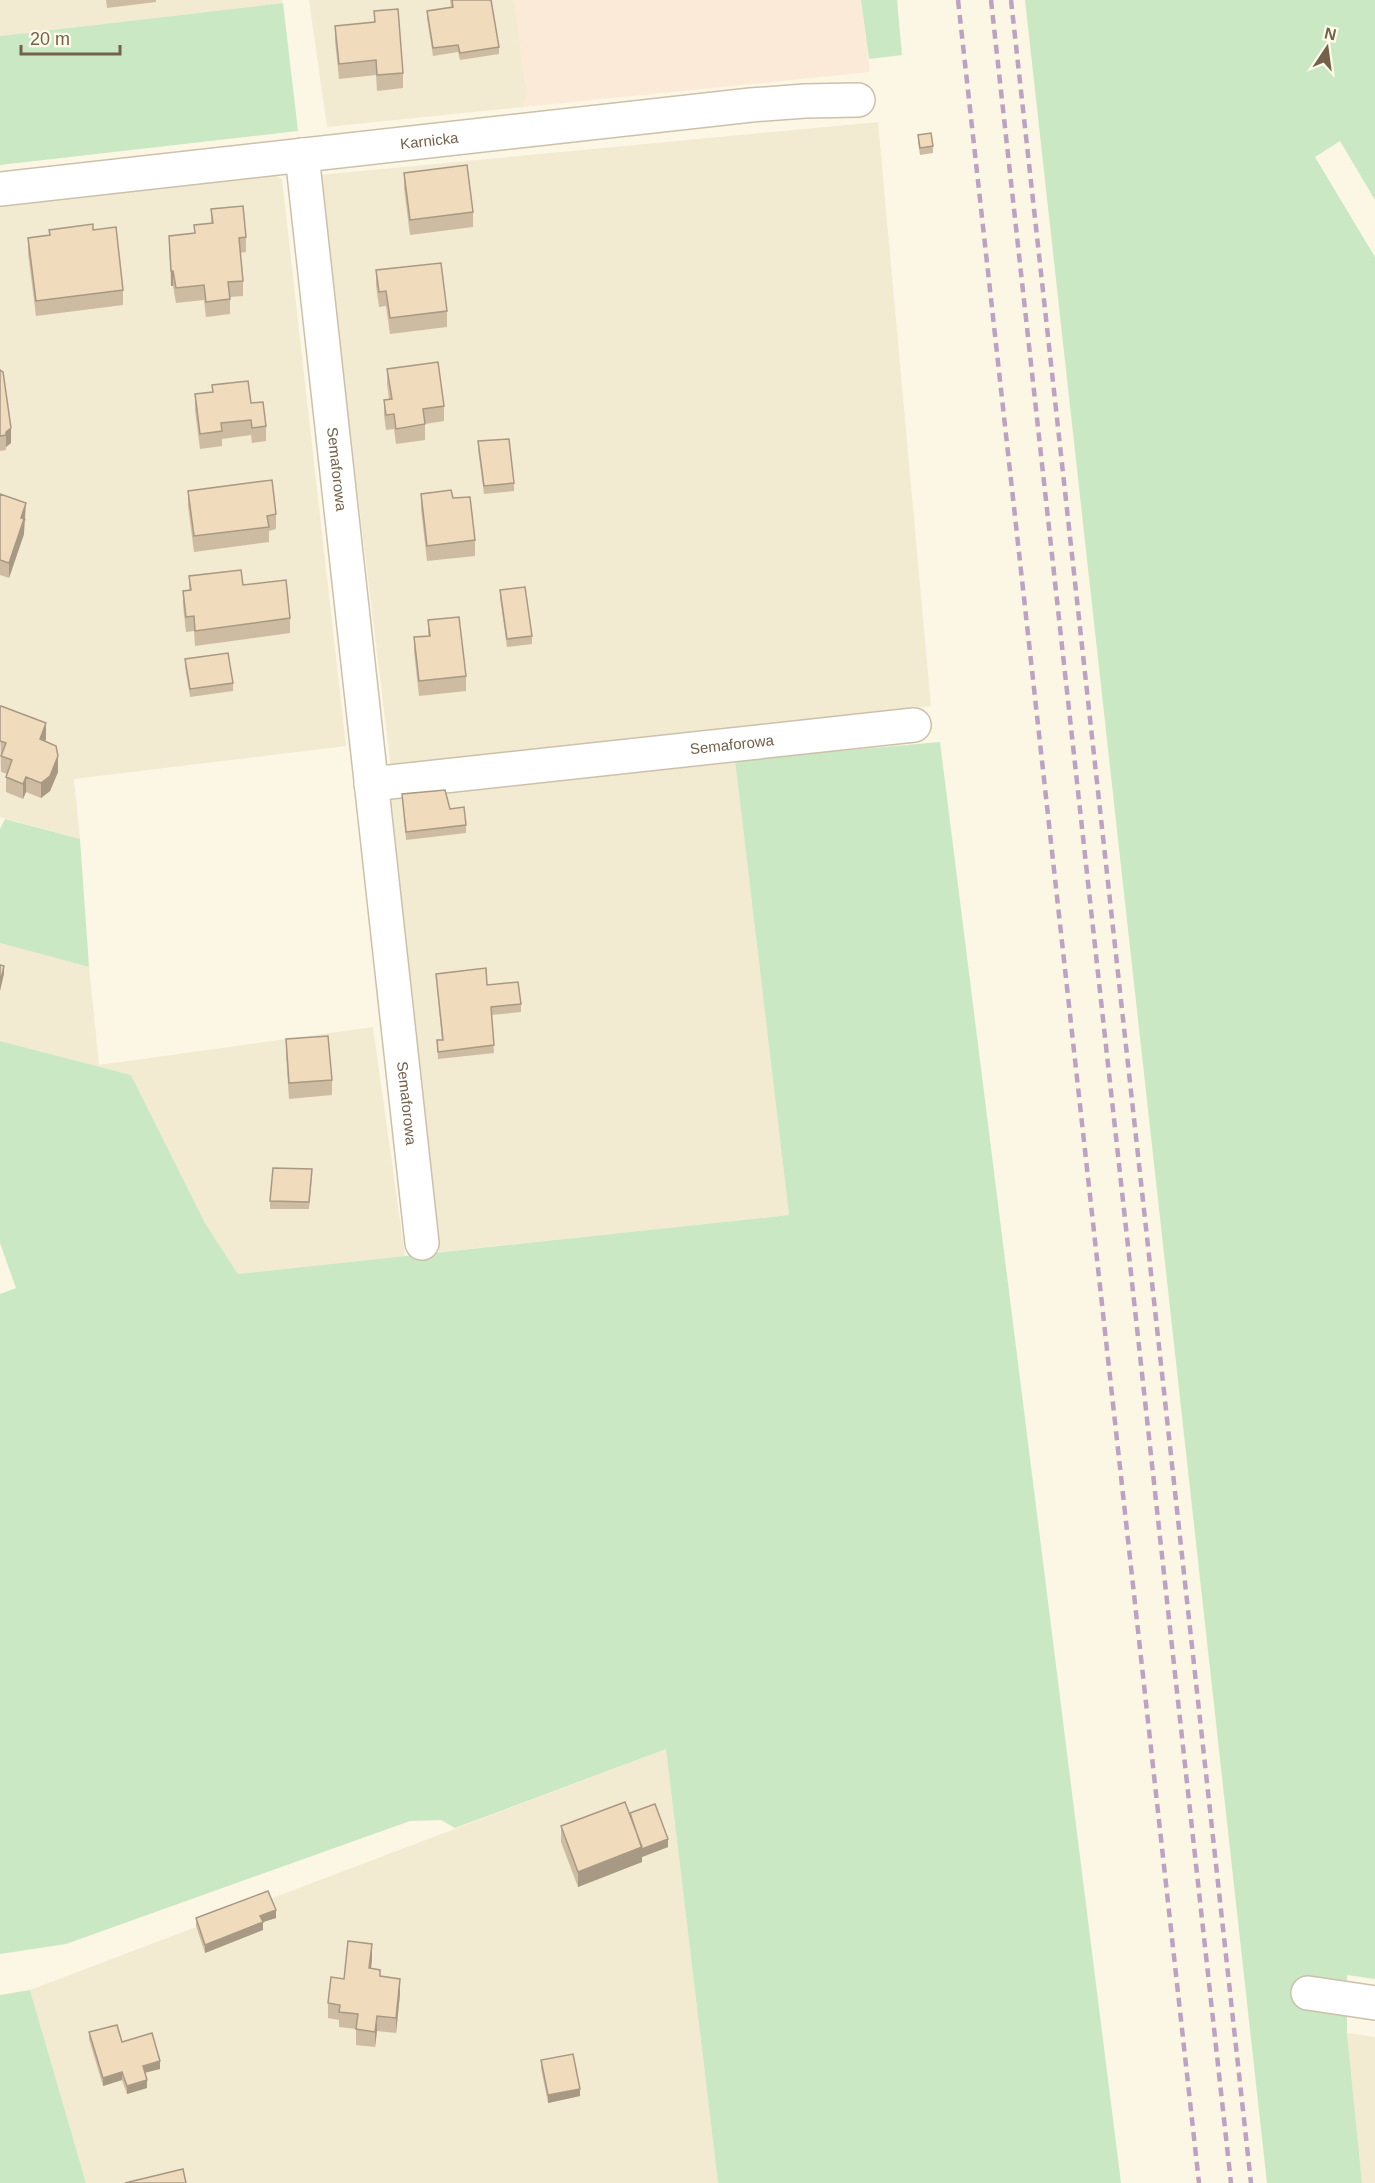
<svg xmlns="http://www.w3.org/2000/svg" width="1375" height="2183" font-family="Helvetica,sans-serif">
	<rect width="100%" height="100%" fill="#fbf7e4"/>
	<!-- residential -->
	<path fill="#f3ead2" d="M 0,0 L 282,0 L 283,3 L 0,36 Z
		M 309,0 L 514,0 L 527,94 L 523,107 L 327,127 Z
		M 878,122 L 931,706 L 391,768 L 319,175 Z
		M 261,168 L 282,179 L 346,746 L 74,779 L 80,839 L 0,817 L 0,203 Z
		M 735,760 L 789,1215 L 439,1252 L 387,798 Z
		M 0,943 L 89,967 L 99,1065 L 373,1027 L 405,1256 L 238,1274 L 205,1223 L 131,1075 L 0,1041 Z
		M 666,1749 L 718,2183 L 86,2183 L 30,1990 Z
		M 1347,2033 L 1375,2037 L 1375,2183 L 1362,2183 Z"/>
	<!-- commercial -->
	<path fill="#fbead8" d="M 514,0 L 861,0 L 870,72 L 523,107 L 527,94 Z"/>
	<!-- green -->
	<path fill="#cae8c3" d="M 861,0 L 897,0 L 902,55 L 869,59 Z
		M 1025,0 L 1375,0 L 1375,200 L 1340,141 L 1315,157 L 1375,257 L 1375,1979 L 1347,1975 L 1347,2033 L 1362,2183 L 1267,2183 Z
		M 283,3 L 298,131 L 0,165 L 0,36 Z
		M 940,742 L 1121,2183 L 718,2183 L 666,1749 L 455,1828 L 441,1820 L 410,1821 L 66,1944 L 0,1954 L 0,1294 L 16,1288 L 0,1243 L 0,1041 L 131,1075 L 205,1223 L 238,1274 L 789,1215 L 735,760 Z
		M 5,819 L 80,839 L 89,967 L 0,943 L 0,829 Z
		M 30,1990 L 86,2183 L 0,2183 L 0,1995 Z"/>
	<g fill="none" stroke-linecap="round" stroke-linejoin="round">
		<defs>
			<g id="minor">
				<path id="s1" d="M 302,155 L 422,1243"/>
				<path id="s2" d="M 0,189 L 751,105 L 805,101 L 858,100"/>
				<path id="s3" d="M 371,784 L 914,725"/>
				<path d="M 1308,1993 L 1375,2003"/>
			</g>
		</defs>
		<!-- minor casing -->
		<use href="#minor" stroke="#ccc0ab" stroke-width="36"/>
		<!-- minor -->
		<use href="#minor" stroke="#fff" stroke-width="33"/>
		<!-- rail -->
		<path stroke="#bca3c4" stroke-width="4.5" stroke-dasharray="9 6" stroke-linecap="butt" d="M 958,0 L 1199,2183
			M 991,0 L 1231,2183
			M 1011,0 L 1251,2183"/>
	</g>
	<!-- wall -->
	<path fill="#cebca2" d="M 106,0 L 156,0 L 156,2 L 107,8 Z
		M 450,0 L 491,0 L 499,47 L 499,54 L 460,60 L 458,52 L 433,56 L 427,18 L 427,11 L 451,7 Z
		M 374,11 L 403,73 L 403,88 L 377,91 L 376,75 L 339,79 L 335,41 L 335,26 L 374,22 Z
		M 918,135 L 933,146 L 933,153 L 920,155 L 918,142 Z
		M 404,173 L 473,212 L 473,227 L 410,235 L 404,188 Z
		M 211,209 L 246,237 L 246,252 L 240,253 L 243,281 L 243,296 L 230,297 L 230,314 L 206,317 L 204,300 L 176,303 L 173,286 L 171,286 L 169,236 L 194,233 L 194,225 L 211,224 Z
		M 49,230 L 93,230 L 123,290 L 123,305 L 36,316 L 28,253 L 28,238 L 49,235 Z
		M 376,270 L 447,311 L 447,327 L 390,334 L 386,306 L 379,307 L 376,285 Z
		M 387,369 L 444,406 L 444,421 L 425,424 L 425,440 L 396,444 L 394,429 L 386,430 L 384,415 L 384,400 L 389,399 L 387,384 Z
		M 0,370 L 11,443 L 6,447 L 6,450 L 0,451 Z
		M 212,385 L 251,403 L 266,426 L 266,441 L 252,443 L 251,435 L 222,439 L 222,446 L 200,449 L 195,410 L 195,394 L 212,392 Z
		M 478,441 L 514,483 L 514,491 L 484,494 L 478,449 Z
		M 188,491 L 276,514 L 276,529 L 269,531 L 269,542 L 194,552 L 188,506 Z
		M 0,494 L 26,519 L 24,523 L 24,534 L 9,578 L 0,575 Z
		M 421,494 L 453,498 L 475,540 L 475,556 L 427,561 L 421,509 Z
		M 189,576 L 243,585 L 290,618 L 290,633 L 195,646 L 194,631 L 186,632 L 183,606 L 183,591 L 189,590 Z
		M 500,590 L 532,636 L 532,644 L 507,647 L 500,598 Z
		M 428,620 L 466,676 L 466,691 L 419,696 L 414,652 L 414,637 L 428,636 Z
		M 185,659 L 233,683 L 233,691 L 190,697 L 185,667 Z
		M 0,708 L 46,739 L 45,741 L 58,772 L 50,791 L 41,798 L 26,792 L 23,799 L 6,792 L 6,777 L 7,774 L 1,772 Z
		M 402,794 L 450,809 L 466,825 L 466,833 L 406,840 Z
		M 436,974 L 487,985 L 521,1004 L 521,1012 L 492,1015 L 494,1053 L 438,1059 L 437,1040 L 442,1040 Z
		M 286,1039 L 332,1080 L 332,1095 L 289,1099 L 286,1054 Z
		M 312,1177 L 309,1209 L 270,1209 L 270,1201 Z
		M 630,1813 L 668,1847 L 642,1857 L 642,1862 L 578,1887 L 561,1842 L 561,1826 Z
		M 196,1918 L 276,1918 L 263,1922 L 263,1930 L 205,1953 L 196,1926 Z
		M 372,1959 L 371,1969 L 400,1994 L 396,2033 L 377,2031 L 375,2047 L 356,2045 L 356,2029 L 339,2027 L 339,2020 L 328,2018 L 328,2003 L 344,1979 Z
		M 89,2032 L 122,2042 L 160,2069 L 145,2073 L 147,2088 L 127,2094 L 122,2080 L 103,2086 L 89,2039 Z
		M 541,2060 L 580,2096 L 548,2103 L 541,2068 Z"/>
	<!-- shaded-wall -->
	<path fill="#a89984" d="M 171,271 L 173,271 L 173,286 L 171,286 Z
		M 11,428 L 11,443 L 6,447 L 6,432 Z
		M 26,503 L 24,534 L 9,578 L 9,563 L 21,518 Z
		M 46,723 L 46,739 L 40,755 L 40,739 Z
		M 58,756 L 58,772 L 50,791 L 41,798 L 41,783 Z
		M 26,777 L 26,792 L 23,799 L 23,784 Z
		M 4,966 L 4,974 L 0,991 L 0,983 Z
		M 668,1839 L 668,1847 L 642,1857 L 642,1862 L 578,1887 L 578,1872 L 642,1847 Z
		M 276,1910 L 276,1918 L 263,1922 L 263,1930 L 205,1953 L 205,1945 L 260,1916 Z
		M 372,1944 L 372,1959 L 369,1984 L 369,1968 Z
		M 400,1979 L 400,1994 L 396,2033 L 396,2018 Z
		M 377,2016 L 377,2031 L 375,2047 L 375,2032 Z
		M 160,2061 L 160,2069 L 143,2073 L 143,2066 Z
		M 122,2072 L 122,2080 L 103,2086 L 103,2078 Z
		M 147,2080 L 147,2088 L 127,2094 L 127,2086 Z
		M 580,2089 L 580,2096 L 548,2103 L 548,2095 Z"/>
	<!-- building -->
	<path fill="#f0dbbc" stroke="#a89984" stroke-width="1.5" d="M 452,0 L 491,0 L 499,47 L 460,53 L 458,45 L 433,48 L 427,11 L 453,7 Z
		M 398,9 L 403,73 L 377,75 L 376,60 L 339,64 L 335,26 L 375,22 L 374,11 Z
		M 931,133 L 933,146 L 920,148 L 918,135 Z
		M 467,165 L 473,212 L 410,220 L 404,173 Z
		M 243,206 L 246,237 L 239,238 L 243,281 L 228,282 L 230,299 L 206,302 L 204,285 L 176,288 L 173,271 L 171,271 L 169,236 L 195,233 L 194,225 L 213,223 L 211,209 Z
		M 93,224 L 93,230 L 116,227 L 123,290 L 36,301 L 28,238 L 50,235 L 49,230 Z
		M 441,263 L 447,311 L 390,318 L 386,291 L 379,292 L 376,270 Z
		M 438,362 L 444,406 L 423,409 L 425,424 L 396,429 L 394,414 L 386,415 L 384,400 L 392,399 L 387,369 Z
		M 0,370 L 3,372 L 11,428 L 6,432 L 6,435 L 0,436 Z
		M 248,381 L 251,403 L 263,402 L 266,426 L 252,428 L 251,420 L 221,423 L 222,431 L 200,434 L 195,394 L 213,392 L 212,385 Z
		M 509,439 L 514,483 L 484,486 L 478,441 Z
		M 272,480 L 276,514 L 267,516 L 269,527 L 194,536 L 188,491 Z
		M 451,490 L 453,498 L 470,497 L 475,540 L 427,546 L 421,494 Z
		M 0,494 L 26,503 L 21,518 L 24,519 L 9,563 L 0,560 Z
		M 241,570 L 243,585 L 286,580 L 290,618 L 195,631 L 194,616 L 186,617 L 183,591 L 191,590 L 189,576 Z
		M 525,587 L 532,636 L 507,639 L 500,590 Z
		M 459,617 L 466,676 L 419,681 L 414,637 L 430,636 L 428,620 Z
		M 228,653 L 233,683 L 190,689 L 185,659 Z
		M 1,706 L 46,723 L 40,739 L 56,746 L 58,756 L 50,776 L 41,783 L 26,777 L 23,784 L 6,777 L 12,760 L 1,756 L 6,743 L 0,741 L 0,708 Z
		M 445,790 L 450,809 L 464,807 L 466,825 L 406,832 L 402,794 Z
		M 0,965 L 4,966 L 0,983 Z
		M 486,968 L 487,985 L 518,982 L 521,1004 L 491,1007 L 494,1045 L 438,1052 L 437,1040 L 443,1040 L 436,974 Z
		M 328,1036 L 332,1080 L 289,1083 L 286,1039 Z
		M 273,1168 L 312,1169 L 309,1202 L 270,1201 Z
		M 625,1802 L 642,1847 L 578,1872 L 561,1826 Z
		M 655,1804 L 668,1839 L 642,1849 L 630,1813 Z
		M 268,1891 L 276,1910 L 260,1916 L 263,1922 L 205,1945 L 196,1918 Z
		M 348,1941 L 372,1944 L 369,1968 L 380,1970 L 380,1976 L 400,1979 L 396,2018 L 377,2016 L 375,2032 L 356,2029 L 358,2014 L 339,2012 L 340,2005 L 328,2003 L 331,1977 L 344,1979 Z
		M 117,2025 L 122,2042 L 152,2033 L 160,2061 L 143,2066 L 147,2080 L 127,2086 L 122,2072 L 103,2078 L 89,2032 Z
		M 573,2054 L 580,2089 L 548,2095 L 541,2060 Z
		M 183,2169 L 186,2183 L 125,2183 Z"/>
	<g text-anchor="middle" stroke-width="6" stroke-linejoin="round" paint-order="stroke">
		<!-- street labels -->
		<g font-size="15" fill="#73614a" stroke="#fefaea">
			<text dy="5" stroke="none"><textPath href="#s2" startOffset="432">Karnicka</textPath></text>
			<text dy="5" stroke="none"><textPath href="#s1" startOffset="316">Semaforowa</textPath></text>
			<text dy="5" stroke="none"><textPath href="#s3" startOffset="363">Semaforowa</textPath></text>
			<text dy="5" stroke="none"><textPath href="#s1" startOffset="954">Semaforowa</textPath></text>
		</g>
	</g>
	<!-- north arrow -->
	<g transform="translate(1327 48) rotate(13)" stroke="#fefaea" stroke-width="4.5" paint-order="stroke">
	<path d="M0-4.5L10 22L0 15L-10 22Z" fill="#73614a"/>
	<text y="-9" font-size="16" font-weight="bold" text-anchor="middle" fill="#73614a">N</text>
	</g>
	<!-- scale -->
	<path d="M21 45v9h99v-9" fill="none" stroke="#73614a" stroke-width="3"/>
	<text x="30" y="45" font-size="18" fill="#73614a" stroke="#fefaea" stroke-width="4.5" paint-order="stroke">20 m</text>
</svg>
